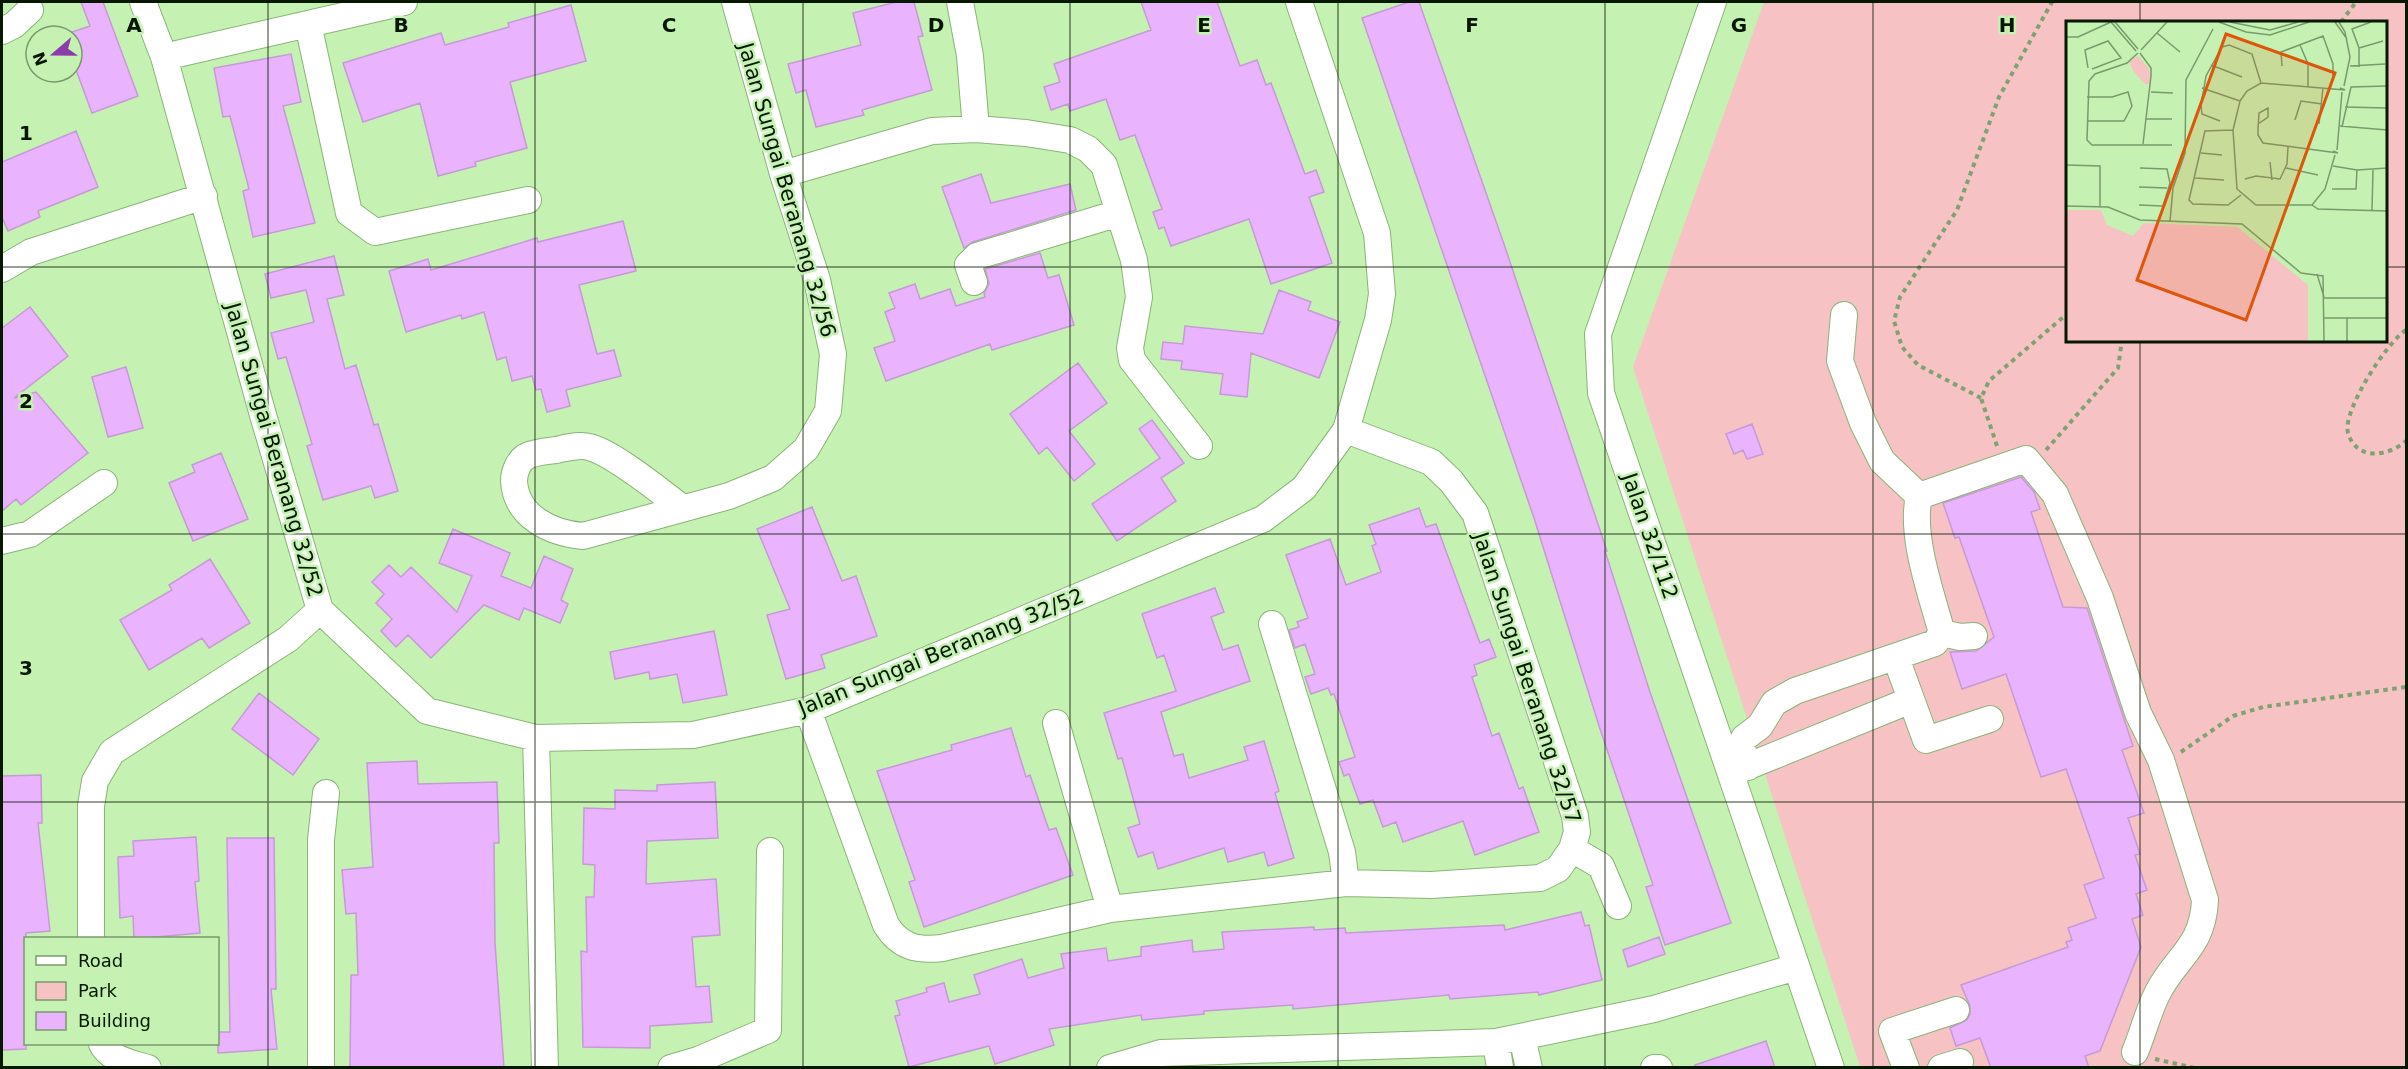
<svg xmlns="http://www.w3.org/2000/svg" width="2408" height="1069" font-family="'DejaVu Sans',sans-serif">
	<rect width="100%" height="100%" fill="#c5f2b2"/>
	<!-- green -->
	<path fill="#f6c2c3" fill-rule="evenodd" d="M 1764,2 L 2406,2 L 2406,1067 L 1860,1067 L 1633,367 ZM 2068,22 L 2386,22 L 2386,340 L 2068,340 Z"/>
	<!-- building -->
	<path fill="#e9b3fd" stroke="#c69ad7" stroke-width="1.5" d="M 81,2 L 103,2 L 138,96 L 92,113 L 72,59 L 72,32 L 90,26 Z
		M 896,2 L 914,2 L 923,36 L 918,37 L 932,90 L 862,110 L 864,115 L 816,127 L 806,90 L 796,93 L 788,64 L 861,45 L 853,13 Z
		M 1141,2 L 1217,2 L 1240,66 L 1257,60 L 1266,85 L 1271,83 L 1305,174 L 1316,170 L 1324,192 L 1309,197 L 1332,263 L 1271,284 L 1249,219 L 1171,246 L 1164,227 L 1159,229 L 1153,212 L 1162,209 L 1135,135 L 1120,140 L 1106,99 L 1070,111 L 1068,104 L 1051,110 L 1044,87 L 1060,82 L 1054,64 L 1151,30 Z
		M 1409,2 L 1419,2 L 1505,247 L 1607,551 L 1605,551 L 1650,692 L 1731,923 L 1665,945 L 1646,887 L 1653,885 L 1600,729 L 1534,518 L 1362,18 Z
		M 571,5 L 586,61 L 510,82 L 527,148 L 475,162 L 476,166 L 438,176 L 420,103 L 363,122 L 343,63 L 441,33 L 445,45 L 509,27 L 508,23 Z
		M 291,54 L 301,102 L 283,106 L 315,223 L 253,237 L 243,191 L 249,189 L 230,116 L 223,117 L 214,68 Z
		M 76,131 L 98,187 L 38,211 L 40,217 L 8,231 L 2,217 L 2,162 Z
		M 981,174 L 991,203 L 1070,184 L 1076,210 L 973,242 L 964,248 L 942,187 Z
		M 623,221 L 636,271 L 579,285 L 597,354 L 614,350 L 621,376 L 566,390 L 570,406 L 547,412 L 541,389 L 536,390 L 532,376 L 512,381 L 506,357 L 497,360 L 484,312 L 462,319 L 461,315 L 406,332 L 389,271 L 428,259 L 431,270 L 537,238 L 538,242 Z
		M 1040,253 L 1048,278 L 1059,275 L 1074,325 L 992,350 L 990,344 L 886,381 L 874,348 L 895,341 L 885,312 L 895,308 L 889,293 L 915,284 L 920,299 L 950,289 L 956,306 L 985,297 L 984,293 L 989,284 L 985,269 Z
		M 334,256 L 344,295 L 327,299 L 345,369 L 356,365 L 374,425 L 378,424 L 398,491 L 375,498 L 371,486 L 323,500 L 307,446 L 312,444 L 286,357 L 278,359 L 271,333 L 314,322 L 306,290 L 271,298 L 265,274 Z
		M 1279,290 L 1311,302 L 1308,310 L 1340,322 L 1319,378 L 1251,353 L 1247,397 L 1220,394 L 1223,374 L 1181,369 L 1182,361 L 1161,359 L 1163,342 L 1183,344 L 1185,326 L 1263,334 Z
		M 30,307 L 68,356 L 14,398 L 36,392 L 88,453 L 21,505 L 16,499 L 2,511 L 2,328 Z
		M 1078,363 L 1107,403 L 1069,431 L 1095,464 L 1074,481 L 1047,447 L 1039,454 L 1010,414 Z
		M 126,367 L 143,428 L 108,437 L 92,377 Z
		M 1152,420 L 1184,463 L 1161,478 L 1176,501 L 1117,541 L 1092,504 L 1160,458 L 1139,429 Z
		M 1752,424 L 1763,454 L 1747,459 L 1743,450 L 1734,454 L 1726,434 Z
		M 221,453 L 248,519 L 193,541 L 169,483 L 195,472 L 192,465 Z
		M 2021,477 L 2034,492 L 2040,509 L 2031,512 L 2063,607 L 2087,608 L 2133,746 L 2122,750 L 2144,813 L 2128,818 L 2140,854 L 2135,855 L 2147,890 L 2136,894 L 2143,915 L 2132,919 L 2141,947 L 2100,1051 L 2085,1056 L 2089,1068 L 1991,1068 L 1980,1038 L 1956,1046 L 1950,1028 L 1967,1020 L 1970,1014 L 1970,1006 L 1961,985 L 2068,947 L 2066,942 L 2072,940 L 2068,928 L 2096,918 L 2084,885 L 2104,878 L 2066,769 L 2041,777 L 2006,674 L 1962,689 L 1950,652 L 1976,651 L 1994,637 L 1959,537 L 1955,538 L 1943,503 Z
		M 812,507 L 842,581 L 856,576 L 877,636 L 821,655 L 825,668 L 786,679 L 767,615 L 790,609 L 757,529 Z
		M 1419,508 L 1426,527 L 1436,524 L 1480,643 L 1489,639 L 1496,657 L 1474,665 L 1477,675 L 1472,677 L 1492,736 L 1499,733 L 1519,789 L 1523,787 L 1539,832 L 1475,855 L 1463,821 L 1403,842 L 1396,822 L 1383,827 L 1373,800 L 1360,804 L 1349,774 L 1344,776 L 1339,762 L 1355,757 L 1334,694 L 1331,695 L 1328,688 L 1311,694 L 1305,677 L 1315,674 L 1305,644 L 1295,648 L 1289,630 L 1299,627 L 1297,622 L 1308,618 L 1286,555 L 1330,539 L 1346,585 L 1381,572 L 1372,546 L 1376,544 L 1369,525 Z
		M 453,529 L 510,553 L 501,576 L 531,588 L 544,556 L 573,569 L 561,600 L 568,604 L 560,623 L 524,608 L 519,620 L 484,605 L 431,658 L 408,635 L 396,647 L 381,631 L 392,619 L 376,603 L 384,594 L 372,582 L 389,565 L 401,577 L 411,567 L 457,612 L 472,576 L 439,563 Z
		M 210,559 L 250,623 L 209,648 L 202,638 L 149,670 L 120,620 L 172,590 L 169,585 Z
		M 1215,588 L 1224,612 L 1211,617 L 1223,650 L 1238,645 L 1250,681 L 1161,712 L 1174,756 L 1183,754 L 1189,778 L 1248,760 L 1244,747 L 1264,741 L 1279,791 L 1275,793 L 1294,858 L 1268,866 L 1264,852 L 1228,862 L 1224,848 L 1158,869 L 1153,852 L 1138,857 L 1128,828 L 1140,824 L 1122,758 L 1118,759 L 1104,713 L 1176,691 L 1164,655 L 1157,658 L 1142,614 Z
		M 714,631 L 727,695 L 683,703 L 677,674 L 650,679 L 649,672 L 615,679 L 610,652 Z
		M 259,693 L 319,739 L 293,775 L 232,729 Z
		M 1011,728 L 1026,777 L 1030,775 L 1049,830 L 1056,828 L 1073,875 L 924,927 L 909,882 L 915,880 L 877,771 L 952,750 L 951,745 Z
		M 417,761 L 418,784 L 497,782 L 499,843 L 494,843 L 495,943 L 504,1068 L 350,1068 L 351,975 L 358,975 L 356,913 L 346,914 L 342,870 L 373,867 L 367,763 Z
		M 41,775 L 42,823 L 38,823 L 50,931 L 26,933 L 26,1049 L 2,1050 L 2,776 Z
		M 715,782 L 718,838 L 647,841 L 646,884 L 716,879 L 720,935 L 692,937 L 696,987 L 709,986 L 712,1022 L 650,1026 L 650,1048 L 583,1047 L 581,951 L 587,952 L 586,897 L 594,897 L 595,865 L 583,864 L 584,808 L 615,809 L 615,790 L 657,791 L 657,785 Z
		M 196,837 L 199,881 L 195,882 L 200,933 L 134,939 L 133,916 L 120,918 L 118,857 L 134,856 L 133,841 Z
		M 227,838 L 274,838 L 276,989 L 271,989 L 277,1049 L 218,1053 L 218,1032 L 230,1032 Z
		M 1581,912 L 1585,926 L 1589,925 L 1602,980 L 1539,995 L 1538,992 L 1450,999 L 1449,995 L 1293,1009 L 1293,1005 L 1204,1011 L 1204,1014 L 1142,1020 L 1141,1015 L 1049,1029 L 1054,1045 L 995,1064 L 989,1046 L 909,1067 L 895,1016 L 900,1015 L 896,1001 L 927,992 L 926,988 L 944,983 L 949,1002 L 980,994 L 974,975 L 1022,959 L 1028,978 L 1064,968 L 1061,954 L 1106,948 L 1108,961 L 1141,956 L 1141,947 L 1192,940 L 1193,952 L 1224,949 L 1222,932 L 1314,927 L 1314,930 L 1345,928 L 1346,933 L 1504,925 L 1505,930 Z
		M 1659,937 L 1665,954 L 1628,967 L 1623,950 Z
		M 1766,1041 L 1775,1068 L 1696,1068 L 1695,1065 Z"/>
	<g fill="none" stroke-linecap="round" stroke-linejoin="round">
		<defs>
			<path id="minor" d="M 143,2 L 164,57 L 263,415 L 320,610 L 427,711 L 536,738 L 693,735 L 808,710 L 1263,519 L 1304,488 L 1346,430 L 1378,320 L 1382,294 L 1377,233 L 1299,2
				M 960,2 L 970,56 L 976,129
				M 1713,2 L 1598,334 L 1601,393 L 1831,1068
				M 308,24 L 349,213 L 375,232 L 528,200
				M 2,31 L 14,25 L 30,10
				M 164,57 L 404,2
				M 783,174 L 932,131 L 976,129 L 1026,133 L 1070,140 L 1088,149 L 1104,165 L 1134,260 L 1139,297 L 1130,348 L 1132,360 L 1199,446
				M 2,269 L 31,252 L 204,196
				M 974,282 L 968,265 L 977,256 L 1119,213
				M 1844,315 L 1840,361 L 1863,423 L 1882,461 L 1919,496
				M 681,507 C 661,492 612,452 589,447 C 580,444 566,448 556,450 C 547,451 533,452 525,457 C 518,462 514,473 514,481 C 516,517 551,533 583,536 L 729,496 L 773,478 L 806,449 L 828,411 L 833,354 L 817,280 L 783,174 L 735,2
				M 2,541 L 30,534 L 104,483
				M 1272,624 L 1342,852 L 1346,883
				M 1942,633 L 1960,637 L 1974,636
				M 1896,658 L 1926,740 L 1990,719
				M 808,710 L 886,925 C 900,947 917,951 942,948 L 1110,909 L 1346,883 L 1431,885 L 1540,878 L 1558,869 L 1572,849 L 1577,832 L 1575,816 L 1475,513 L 1451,481 L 1431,462 L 1346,430
				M 1056,723 L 1110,909
				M 536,738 L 545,1068
				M 1748,767 L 1741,745 L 1744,738 L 1760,726 L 1774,703 L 1795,691 L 1935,643 L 1942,633 C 1931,593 1910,536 1919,496 L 2026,459 L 2055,494 L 2100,598 L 2138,713 L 2161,760 L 2205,900 C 2203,948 2175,957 2157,994 C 2148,1012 2143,1033 2135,1052
				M 1734,772 L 1911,700
				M 1572,849 L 1601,866 L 1618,906
				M 91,938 L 91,806 L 95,781 L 112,752 L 288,639 L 320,610
				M 1522,1037 L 1529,1068
				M 1496,1042 L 1500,1068
				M 102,1044 C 109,1059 133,1064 148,1068
				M 321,1068 L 321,840 L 326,793
				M 671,1068 L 698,1060 L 768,1030 L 770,851
				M 1110,1068 L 1161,1053 L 1496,1042 L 1654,1009 L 1796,967
				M 1654,1068 L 1659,1068
				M 1906,1068 L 1892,1031 L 1956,1010
				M 1941,1068 L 1960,1062"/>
		</defs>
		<!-- minor casing -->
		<use href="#minor" stroke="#89b476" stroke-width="28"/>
		<!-- path -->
		<path stroke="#80a272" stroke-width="4" stroke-dasharray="4.5 4.5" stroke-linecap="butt" d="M 2341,22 L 2356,2
			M 2406,330 C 2387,342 2342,411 2348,433 C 2357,462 2389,456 2406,441
			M 1981,398 L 1918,365 L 1902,347 L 1894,321 L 1900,297 L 1957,210 L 1999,97 L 2052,2
			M 1997,446 L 1981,398 L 1989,381 L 2068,313
			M 2046,450 L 2118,368 L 2122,340
			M 2181,752 L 2233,716 L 2263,707 L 2406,687
			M 2155,1059 L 2195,1068
			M 2262,1068 L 2299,1068"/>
		<!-- minor -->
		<use href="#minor" stroke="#fff" stroke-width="26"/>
	</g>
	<!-- grid -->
	<path fill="none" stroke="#071702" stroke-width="1.5" stroke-opacity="0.55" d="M 268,2 L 268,1068M 535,2 L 535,1068M 803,2 L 803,1068M 1070,2 L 1070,1068M 1338,2 L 1338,1068M 1605,2 L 1605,1068M 1873,2 L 1873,1068M 2140,2 L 2140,22M 2,267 L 2068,267M 2386,267 L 2406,267M 2140,340 L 2140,1068M 2,534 L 2406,534M 2,802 L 2406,802"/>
	<g text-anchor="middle" stroke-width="5" stroke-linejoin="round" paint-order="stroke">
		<!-- street labels -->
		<g font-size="21" fill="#071702" stroke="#c5f2b2">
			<text transform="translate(787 190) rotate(74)" y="7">Jalan Sungai Beranang 32/56</text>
			<text transform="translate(274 450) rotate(74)" y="7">Jalan Sungai Beranang 32/52</text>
			<text transform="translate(1650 536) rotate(71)" y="7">Jalan 32/112</text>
			<text transform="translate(941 652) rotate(-22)" y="7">Jalan Sungai Beranang 32/52</text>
			<text transform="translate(1527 678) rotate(72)" y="7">Jalan Sungai Beranang 32/57</text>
		</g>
	</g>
	<!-- overview -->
	<g transform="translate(2066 21)">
		<rect width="321" height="321" fill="#c5f2b2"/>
		<path d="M 72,35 L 83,48 L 85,63 L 79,63 L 68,51 L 63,41 ZM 0,189 L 35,189 L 41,204 L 67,215 L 78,202 L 171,206 L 242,264 L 242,320 L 0,320 Z" fill="#f6c2c3"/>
		<path fill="none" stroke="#799a6c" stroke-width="1.5" d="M 49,1 L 72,28M 153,1 L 180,11 L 204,14 L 243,1M 164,1 L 204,9 L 232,1M 269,1 L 281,18M 273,1 L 279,11 L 284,36 L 278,65M 91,12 L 114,31M 0,16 L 12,16 L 45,1 L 70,30M 234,24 L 242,43 L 242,66M 293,27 L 317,20M 75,29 L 101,1M 72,32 L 61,42 L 29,53 L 23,60 L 21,119 L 26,124 L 106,124M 74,32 L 85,47 L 85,55 L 77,123M 145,44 L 176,56M 216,45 L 215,31 L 257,15 L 267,43 L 267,55M 284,45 L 319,43M 293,46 L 293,27 L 286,8 L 305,1M 22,47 L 19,29 L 42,20 L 55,37 L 26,48M 136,67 L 174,80M 85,71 L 107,72M 21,76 L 46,76 L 62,71 L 66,85 L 58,100 L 21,100M 279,86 L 321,87M 80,98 L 106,98M 229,99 L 235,80 L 256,83M 154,100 L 136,93 L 135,84 L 140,55 L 156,26 L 163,24 L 186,33 L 195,62M 192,103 L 202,96 L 202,87 L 193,92 L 192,108 L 192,114 L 197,122 L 272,132 L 267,130M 253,103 L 257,67M 274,105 L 321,109M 276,106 L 285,66 L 321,65M 167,109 L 139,110 L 123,179 L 127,183 L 162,184 L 175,174M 271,129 L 276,71M 135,132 L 156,134M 269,134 L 259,168 L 246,184 L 190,184 L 171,168 L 167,109 L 174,80 L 181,70 L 195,62 L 279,69 L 274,67M 204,141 L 206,159M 0,144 L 34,145 L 34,185M 267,145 L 291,149 L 321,147M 220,147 L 252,154M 129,157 L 158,159M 179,158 L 190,155 L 214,158 L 221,143 L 222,126M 73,166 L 101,167M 266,168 L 290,168 L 291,149M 73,184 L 97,185 L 104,162 L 101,148 L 74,147M 246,184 L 252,188 L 321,190M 0,185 L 42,186 L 74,199 L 176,203 L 235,252 L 257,255 L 258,320M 306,189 L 307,149M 104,200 L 107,167 L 119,132 L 120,59 L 147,8M 251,253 L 258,276M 258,277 L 321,277M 258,297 L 321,297M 281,297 L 281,320"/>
		<path fill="#dd560c" fill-opacity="0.15" stroke="#dd560c" stroke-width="3" d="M 160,13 L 269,52 L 180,299 L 71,259 Z"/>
		<rect width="321" height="321" fill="none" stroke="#071702" stroke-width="3"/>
	</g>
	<g font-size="20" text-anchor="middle" font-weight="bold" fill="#071702" stroke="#c5f2b2" stroke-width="5" stroke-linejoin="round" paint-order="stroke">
		<text x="134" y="32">A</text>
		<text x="401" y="32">B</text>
		<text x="669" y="32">C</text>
		<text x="936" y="32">D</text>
		<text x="1204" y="32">E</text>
		<text x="1472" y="32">F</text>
		<text x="1739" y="32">G</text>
		<text x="2007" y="32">H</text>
		<text x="26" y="140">1</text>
		<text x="26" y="408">2</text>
		<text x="26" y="675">3</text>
	</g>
	<!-- border -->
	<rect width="2408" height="1069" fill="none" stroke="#071702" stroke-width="6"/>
	<!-- legend -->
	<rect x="24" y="937" width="195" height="108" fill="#c5f2b2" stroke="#799a6c" stroke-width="1.5"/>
	<rect x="36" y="956" width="30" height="9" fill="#ffffff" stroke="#799a6c" stroke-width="1.5"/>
	<text x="78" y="967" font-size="18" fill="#071702">Road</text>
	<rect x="36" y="982" width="30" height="18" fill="#f6c2c3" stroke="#799a6c" stroke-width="1.5"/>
	<text x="78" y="997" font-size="18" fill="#071702">Park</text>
	<rect x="36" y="1012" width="30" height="18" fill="#e9b3fd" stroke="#799a6c" stroke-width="1.5"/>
	<text x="78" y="1027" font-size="18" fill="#071702">Building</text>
	<!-- north arrow -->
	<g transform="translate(54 54) rotate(250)"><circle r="28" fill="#c5f2b2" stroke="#799a6c" stroke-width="1.5"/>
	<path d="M0-4.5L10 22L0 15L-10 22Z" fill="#8d3baa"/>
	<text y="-9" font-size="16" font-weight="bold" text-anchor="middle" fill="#071702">N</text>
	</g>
</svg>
